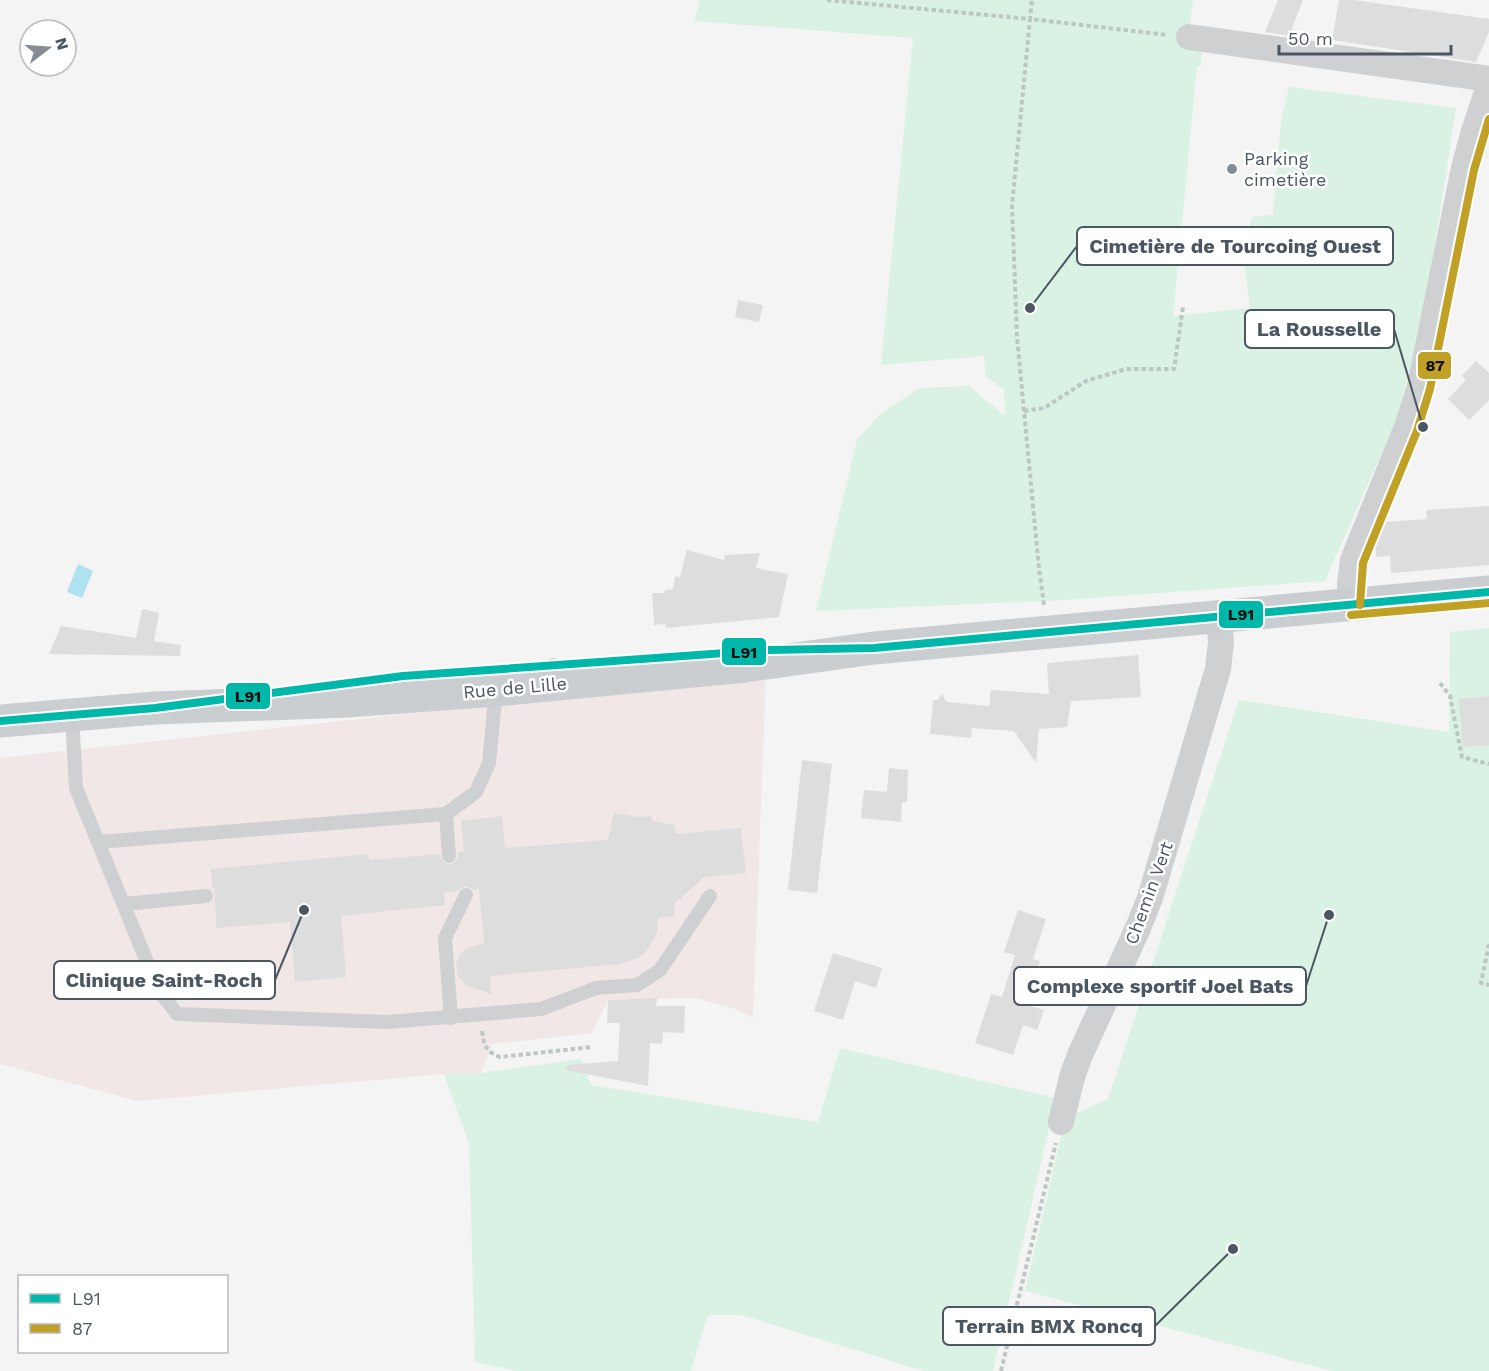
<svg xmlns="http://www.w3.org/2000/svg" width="1489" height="1371" font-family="'Work Sans',sans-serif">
	<rect width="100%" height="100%" fill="#f4f4f4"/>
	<!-- medical -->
	<path fill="#f1e7e6" d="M 766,675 L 753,1018 L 733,1008 L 695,998 L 608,1000 L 592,1033 L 492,1044 L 481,1073 L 444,1074 L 137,1101 L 0,1064 L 0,758 Z"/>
	<!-- green -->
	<path fill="#d9f2e3" d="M 700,0 L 1193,0 L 1188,43 L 1202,45 L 1201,66 L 1197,66 L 1173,316 L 1250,308 L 1243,256 L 1252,217 L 1273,215 L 1281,122 L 1289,87 L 1456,108 L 1423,322 L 1395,423 L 1325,581 L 1064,600 L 816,611 L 857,440 L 879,415 L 919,388 L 969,386 L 1005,416 L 1004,389 L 986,377 L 984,356 L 881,365 L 913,38 L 694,21 Z
		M 1489,628 L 1489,1371 L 1332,1371 L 1025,1291 L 1065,1119 L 1108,1099 L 1239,700 L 1449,732 L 1450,632 Z
		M 840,1048 L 1056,1098 L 993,1371 L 924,1371 L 741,1315 L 708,1315 L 691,1371 L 516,1371 L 475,1362 L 469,1144 L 444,1074 L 481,1073 L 581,1059 L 591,1085 L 818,1122 Z"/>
	<!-- water -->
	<path fill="#aee2f0" d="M 78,564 L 93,571 L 82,598 L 67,592 Z"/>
	<!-- building -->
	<path fill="#ddddde" d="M 1278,0 L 1303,0 L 1289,36 L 1265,32 Z
		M 1339,0 L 1354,0 L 1489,19 L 1489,32 L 1476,62 L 1332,40 Z
		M 738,300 L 763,305 L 759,322 L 735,317 Z
		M 1476,361 L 1489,373 L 1489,400 L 1469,420 L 1448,399 L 1466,380 L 1462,376 Z
		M 1489,506 L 1489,565 L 1391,573 L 1390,556 L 1376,557 L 1375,545 L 1384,522 L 1427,519 L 1426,510 Z
		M 687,550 L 724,560 L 725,555 L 760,553 L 756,568 L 788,574 L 779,617 L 666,628 L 665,624 L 654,625 L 652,593 L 664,593 L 665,590 L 673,589 L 675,576 L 680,577 Z
		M 142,609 L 159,613 L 154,641 L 181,645 L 180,656 L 49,654 L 61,626 L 136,638 Z
		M 1138,655 L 1141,697 L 1071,701 L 1067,727 L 1039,729 L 1036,763 L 1014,731 L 972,728 L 971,738 L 930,734 L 933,700 L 938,700 L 942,694 L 947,702 L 989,706 L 991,690 L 1049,694 L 1047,663 Z
		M 1489,696 L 1489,745 L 1463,747 L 1459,699 Z
		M 802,760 L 832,764 L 817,893 L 788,890 Z
		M 889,768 L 908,770 L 907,802 L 902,802 L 901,822 L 861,818 L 864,790 L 887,792 Z
		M 614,813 L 636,817 L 652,816 L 653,821 L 675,825 L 676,834 L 741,828 L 746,873 L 704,877 L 674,904 L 675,916 L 658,918 L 657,933 L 647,950 L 639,958 L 620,964 L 490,976 L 491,994 L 467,986 L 458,976 L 456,963 L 461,953 L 468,948 L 484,943 L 479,889 L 473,890 L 466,886 L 458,891 L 444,893 L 445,905 L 341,916 L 346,977 L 295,982 L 290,922 L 216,928 L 215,896 L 214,888 L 212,888 L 211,869 L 368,854 L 369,860 L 440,854 L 442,861 L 450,865 L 457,860 L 458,852 L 464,851 L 461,821 L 502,816 L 505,848 L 608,840 Z
		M 1018,910 L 1046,919 L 1033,959 L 1040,961 L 1026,1005 L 1044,1010 L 1037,1030 L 1023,1025 L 1013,1055 L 975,1043 L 991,994 L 1002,997 L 1015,955 L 1004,952 Z
		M 833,953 L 882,968 L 876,988 L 855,981 L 843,1020 L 814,1011 Z
		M 657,998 L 656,1006 L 685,1006 L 684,1033 L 663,1032 L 662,1044 L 650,1043 L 648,1086 L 566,1070 L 567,1065 L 618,1061 L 620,1023 L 607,1023 L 608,1000 Z"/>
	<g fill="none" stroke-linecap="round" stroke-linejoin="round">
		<!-- path -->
		<path stroke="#bcc7c4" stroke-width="4" stroke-dasharray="4.5 3" stroke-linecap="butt" d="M 827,0 L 1030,19 L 1032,0
			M 1024,411 L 1044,408 L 1086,381 L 1126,369 L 1174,369 L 1183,307
			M 1044,605 L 1039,569 L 1017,337 L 1012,206 L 1030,19 L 1168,35
			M 1440,683 L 1450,696 L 1462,757 L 1489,764
			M 1489,944 L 1481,983 L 1489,985
			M 482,1031 C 484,1045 486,1052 500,1057 L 592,1047
			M 1001,1371 L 1056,1143"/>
		<!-- lane -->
		<path stroke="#ced0d2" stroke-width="14" d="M 528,675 L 553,665
			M 72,715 L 76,788 L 158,989 L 177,1014 L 388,1022 L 541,1009 L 596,988 L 637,985 L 660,970 L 710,896
			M 446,814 L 449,856
			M 99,842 L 446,814 L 476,792 L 489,763 L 496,690
			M 124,904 L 206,896
			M 451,1018 L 445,938 L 466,895"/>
		<!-- street -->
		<path stroke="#ced0d2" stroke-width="26" d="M 1189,37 L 1489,79
			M 1350,605 L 1350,583 L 1353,560 L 1407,427 L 1420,386 L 1464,168 L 1474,131 L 1489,86
			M 1061,1122 L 1072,1077 L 1080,1055 L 1138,928 L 1150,898 L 1218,669 L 1221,642 L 1219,617"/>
		<!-- primary -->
		<path stroke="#caced1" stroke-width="33" d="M 0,721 L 155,708 L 348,701 L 496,690 L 745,666 L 874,648 L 1489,592"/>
		<defs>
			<path id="bus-1" d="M 0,721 L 155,708 L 403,676 L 769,650 L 874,648 L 1489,592"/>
			<path id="bus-2" d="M 1360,605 L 1363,563 L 1417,431 L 1430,389 L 1474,170 L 1489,119
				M 1351,615 L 1489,603"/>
		</defs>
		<!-- bus-1 casing -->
		<use href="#bus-1" stroke="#fff" stroke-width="12"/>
		<!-- bus-2 casing -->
		<use href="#bus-2" stroke="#fff" stroke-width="12"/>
		<!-- bus-1 -->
		<use href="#bus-1" stroke="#00b8aa" stroke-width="8"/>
		<!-- bus-2 -->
		<use href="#bus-2" stroke="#c0a125" stroke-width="8"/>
	</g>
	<!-- markers -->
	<circle fill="#868d94" stroke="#fff" stroke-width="2" cx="1232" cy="169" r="6"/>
	<g text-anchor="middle" stroke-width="5" stroke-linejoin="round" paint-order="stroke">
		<!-- poi labels -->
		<g font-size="18" fill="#4a5661" stroke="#fff" text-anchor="start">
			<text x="1244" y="165">Parking<tspan x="1244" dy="21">cimetière</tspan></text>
		</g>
		<!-- street labels -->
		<g font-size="18" fill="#4a5661" stroke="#fff">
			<text transform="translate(515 688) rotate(-5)" y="6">Rue de Lille</text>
			<text transform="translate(1149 893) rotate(-70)" y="6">Chemin Vert</text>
		</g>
	</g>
	<!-- callouts -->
	<path fill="none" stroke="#4a5661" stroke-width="2" d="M1030 308L1077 246M1423 427L1394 329M304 910L275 980M1329 915L1306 986M1233 1249L1155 1326"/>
	<g fill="#4a5661" stroke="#fff" stroke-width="2">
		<circle cx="1030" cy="308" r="6"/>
		<circle cx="1423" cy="427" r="6"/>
		<circle cx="304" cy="910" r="6"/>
		<circle cx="1329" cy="915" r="6"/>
		<circle cx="1233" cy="1249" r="6"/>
	</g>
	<g fill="#fff" stroke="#4a5661" stroke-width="2">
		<rect x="1077" y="227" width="316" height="38" rx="6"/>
		<rect x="1245" y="310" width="149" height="38" rx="6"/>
		<rect x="54" y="961" width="221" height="38" rx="6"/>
		<rect x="1014" y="967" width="292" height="38" rx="6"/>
		<rect x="943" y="1307" width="212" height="38" rx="6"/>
	</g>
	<g font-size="20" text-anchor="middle" font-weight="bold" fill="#4a5661">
		<text x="1235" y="253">Cimetière de Tourcoing Ouest</text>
		<text x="1319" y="336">La Rousselle</text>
		<text x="164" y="987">Clinique Saint-Roch</text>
		<text x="1160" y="993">Complexe sportif Joel Bats</text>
		<text x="1049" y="1333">Terrain BMX Roncq</text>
	</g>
	<g stroke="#fff" stroke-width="2">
		<rect x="1417" y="351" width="35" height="29" rx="6" fill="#c0a125"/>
		<rect x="1218" y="600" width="46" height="29" rx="6" fill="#00b8aa"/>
		<rect x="721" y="637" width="46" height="29" rx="6" fill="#00b8aa"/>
		<rect x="225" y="682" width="46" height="28" rx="6" fill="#00b8aa"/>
	</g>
	<g font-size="16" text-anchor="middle" font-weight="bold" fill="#111">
		<text x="1435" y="371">87</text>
		<text x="1241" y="620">L91</text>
		<text x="744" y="658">L91</text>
		<text x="248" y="702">L91</text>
	</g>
	<!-- legend -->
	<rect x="18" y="1275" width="210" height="78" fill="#ffffff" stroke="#b7bbc0" stroke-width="1.5"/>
	<rect x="30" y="1294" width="30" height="9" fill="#00b8aa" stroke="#b7bbc0" stroke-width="1.5"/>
	<text x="72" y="1305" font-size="18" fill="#4a5661">L91</text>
	<rect x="30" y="1324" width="30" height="9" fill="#c0a125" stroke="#b7bbc0" stroke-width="1.5"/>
	<text x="72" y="1335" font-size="18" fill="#4a5661">87</text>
	<!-- north arrow -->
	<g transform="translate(48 48) rotate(73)"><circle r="28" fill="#ffffff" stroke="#b7bbc0" stroke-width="1.5"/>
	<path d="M0-4.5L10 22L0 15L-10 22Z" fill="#868d94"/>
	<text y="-9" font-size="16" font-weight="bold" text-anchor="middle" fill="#4a5661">N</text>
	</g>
	<!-- scale -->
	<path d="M1279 45v9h172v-9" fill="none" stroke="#4a5661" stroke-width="3"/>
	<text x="1288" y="45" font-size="18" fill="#4a5661" stroke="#ffffff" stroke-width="4.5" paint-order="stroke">50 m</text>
</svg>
